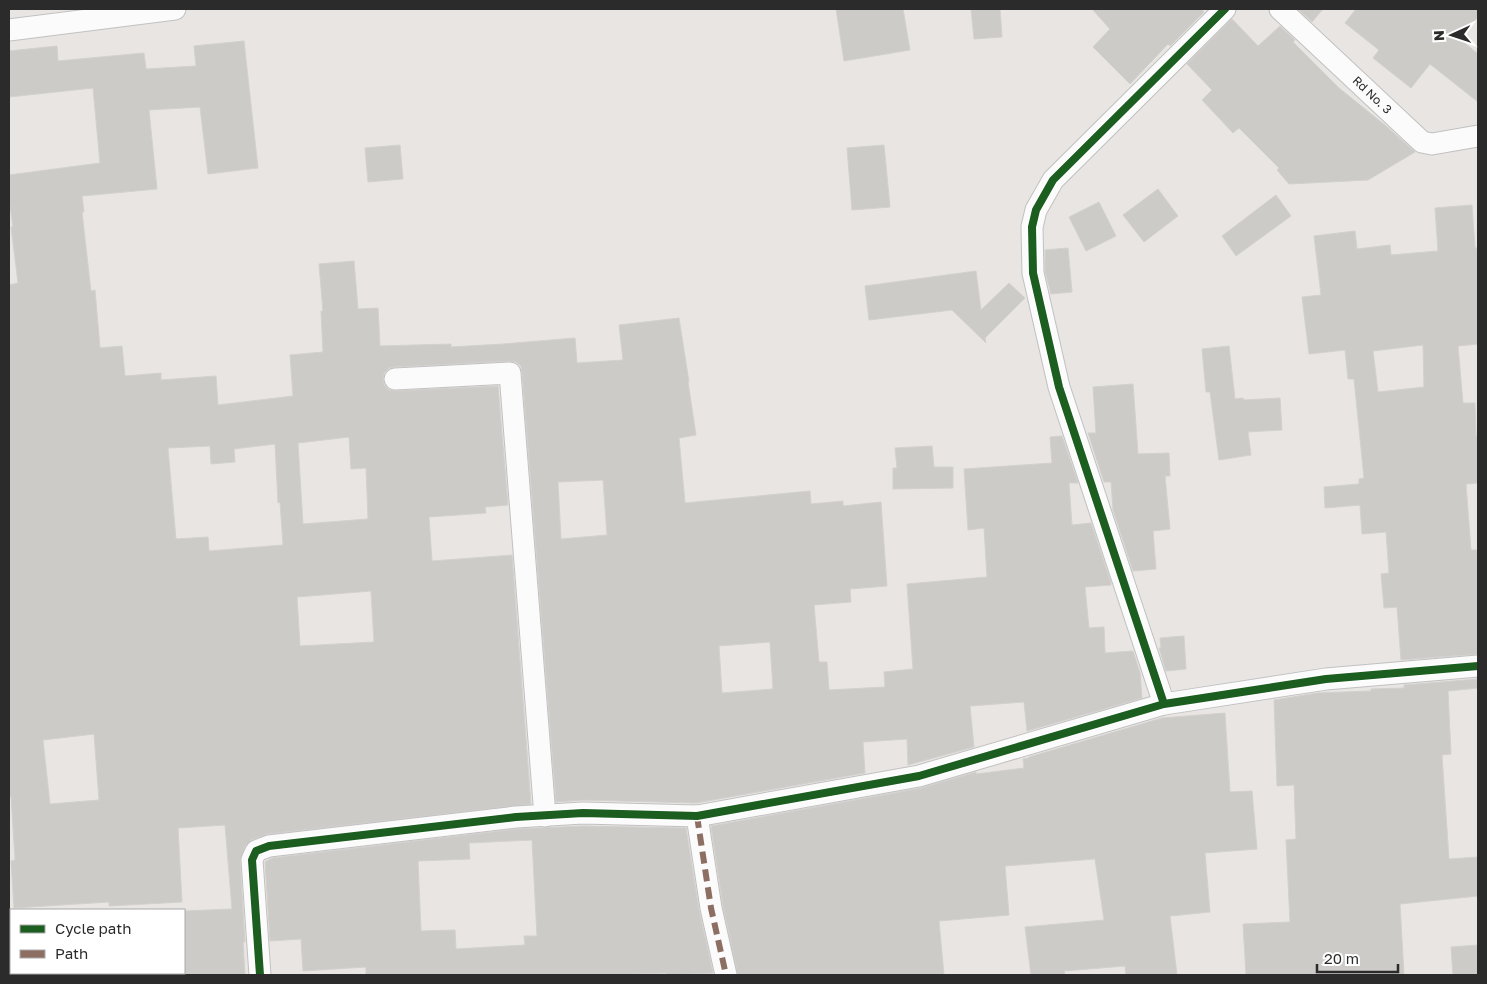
<svg xmlns="http://www.w3.org/2000/svg" width="1487" height="984" font-family="'Golos Text',sans-serif">
	<rect width="100%" height="100%" fill="#e8e5e2"/>
	<!-- building -->
	<path fill="#cdcbc8" stroke="#d3d1ce" fill-rule="evenodd" d="M 836,9 L 903,9 L 910,50 L 844,61 Z
		M 971,9 L 1000,9 L 1002,37 L 974,39 Z
		M 1092,9 L 1201,9 L 1204,12 L 1170,46 L 1168,44 L 1130,84 L 1093,47 L 1110,29 Z
		M 1298,9 L 1323,9 L 1312,22 Z
		M 1356,9 L 1478,9 L 1478,17 L 1460,39 L 1478,54 L 1478,102 L 1430,64 L 1411,88 L 1373,58 L 1379,50 L 1345,23 Z
		M 1232,19 L 1258,46 L 1280,26 L 1295,40 L 1293,42 L 1339,88 L 1386,126 L 1415,152 L 1368,180 L 1289,184 L 1277,170 L 1279,168 L 1239,128 L 1233,133 L 1202,100 L 1212,90 L 1187,64 Z
		M 244,41 L 258,168 L 208,174 L 200,107 L 149,110 L 157,189 L 82,196 L 84,212 L 82,212 L 91,291 L 95,290 L 100,348 L 122,346 L 125,376 L 161,373 L 161,380 L 216,376 L 218,405 L 293,396 L 290,355 L 323,352 L 321,311 L 323,311 L 319,264 L 354,261 L 358,309 L 378,308 L 380,346 L 451,344 L 451,347 L 503,344 L 575,338 L 577,363 L 623,360 L 619,325 L 679,318 L 689,382 L 688,382 L 696,435 L 679,438 L 685,503 L 810,491 L 811,504 L 843,501 L 843,506 L 881,502 L 887,586 L 850,589 L 851,602 L 814,605 L 819,662 L 827,662 L 829,690 L 885,687 L 884,672 L 913,669 L 907,584 L 987,577 L 984,528 L 968,530 L 964,469 L 1052,463 L 1050,437 L 1062,436 L 1078,483 L 1069,483 L 1072,525 L 1091,523 L 1111,583 L 1111,585 L 1085,587 L 1089,628 L 1104,627 L 1105,653 L 1133,651 L 1140,673 L 1142,698 L 1027,731 L 1024,702 L 970,706 L 974,747 L 908,765 L 907,739 L 863,742 L 865,773 L 696,803 L 583,800 L 556,802 L 522,372 L 521,366 L 516,362 L 509,361 L 394,367 L 389,368 L 384,373 L 383,380 L 384,385 L 389,390 L 395,391 L 498,386 L 508,505 L 485,507 L 486,513 L 429,517 L 432,561 L 512,555 L 531,804 L 268,834 L 251,840 L 245,846 L 240,861 L 245,942 L 243,942 L 245,975 L 184,975 L 184,911 L 232,909 L 225,825 L 178,828 L 182,902 L 109,906 L 109,902 L 14,908 L 11,861 L 15,860 L 11,796 L 9,797 L 9,285 L 18,283 L 11,227 L 13,227 L 9,198 L 9,175 L 100,163 L 93,88 L 9,97 L 9,51 L 57,46 L 58,61 L 144,53 L 146,69 L 196,66 L 194,46 ZM 349,437 L 351,469 L 366,468 L 368,519 L 303,524 L 298,443 ZM 275,444 L 278,503 L 280,502 L 283,545 L 209,551 L 208,537 L 176,539 L 168,448 L 210,446 L 211,464 L 235,462 L 234,449 ZM 603,480 L 607,535 L 561,539 L 558,482 ZM 371,591 L 374,642 L 300,646 L 297,597 ZM 770,642 L 773,689 L 722,693 L 719,646 ZM 94,734 L 99,800 L 50,804 L 43,740 Z
		M 400,145 L 403,179 L 368,182 L 365,148 Z
		M 884,145 L 890,207 L 852,210 L 847,148 Z
		M 1158,189 L 1178,216 L 1144,242 L 1123,215 Z
		M 1276,195 L 1291,216 L 1236,256 L 1222,236 Z
		M 1099,202 L 1116,236 L 1086,251 L 1069,217 Z
		M 1472,205 L 1475,248 L 1477,248 L 1478,261 L 1478,344 L 1458,346 L 1463,403 L 1475,403 L 1476,436 L 1478,436 L 1478,483 L 1466,484 L 1471,550 L 1478,550 L 1478,654 L 1401,660 L 1397,607 L 1384,608 L 1381,574 L 1389,573 L 1386,532 L 1362,534 L 1360,505 L 1325,508 L 1324,487 L 1359,484 L 1359,479 L 1364,478 L 1354,379 L 1348,379 L 1345,350 L 1309,354 L 1302,297 L 1321,295 L 1314,236 L 1355,231 L 1357,249 L 1390,245 L 1391,255 L 1438,251 L 1435,208 ZM 1423,345 L 1424,387 L 1378,392 L 1373,351 Z
		M 1068,248 L 1072,292 L 1051,294 L 1045,271 L 1045,250 Z
		M 976,271 L 981,310 L 1009,283 L 1025,298 L 985,338 L 986,343 L 952,310 L 869,320 L 865,286 Z
		M 1229,346 L 1235,399 L 1243,398 L 1244,400 L 1280,398 L 1282,430 L 1248,432 L 1251,455 L 1219,460 L 1210,392 L 1206,392 L 1202,349 Z
		M 1133,384 L 1138,454 L 1169,453 L 1170,476 L 1165,476 L 1170,529 L 1153,531 L 1156,569 L 1133,571 L 1113,510 L 1111,482 L 1104,482 L 1088,433 L 1096,433 L 1093,387 Z
		M 932,446 L 934,467 L 953,467 L 953,488 L 893,489 L 893,468 L 897,468 L 895,448 Z
		M 1184,636 L 1186,669 L 1166,671 L 1159,648 L 1161,648 L 1160,638 Z
		M 1478,679 L 1478,688 L 1448,691 L 1451,754 L 1442,755 L 1449,859 L 1478,857 L 1478,896 L 1400,904 L 1404,975 L 1246,975 L 1243,924 L 1290,922 L 1286,840 L 1296,839 L 1294,785 L 1277,786 L 1274,700 L 1317,693 L 1371,691 L 1371,689 L 1404,688 L 1404,685 Z
		M 1225,713 L 1230,792 L 1252,791 L 1257,849 L 1205,853 L 1210,912 L 1170,916 L 1177,975 L 1126,975 L 1125,966 L 1064,971 L 1065,975 L 1031,975 L 1025,927 L 1104,920 L 1095,859 L 1005,866 L 1009,915 L 939,921 L 944,975 L 738,975 L 723,906 L 711,826 L 921,788 L 976,772 L 976,774 L 1024,768 L 1023,759 L 1029,758 L 1029,757 L 1162,718 Z
		M 583,826 L 686,828 L 699,910 L 713,973 L 666,975 L 666,973 L 613,975 L 366,975 L 366,967 L 303,971 L 301,939 L 270,941 L 265,862 L 272,858 L 517,829 ZM 532,840 L 537,936 L 524,936 L 525,945 L 456,949 L 455,930 L 421,931 L 418,861 L 470,859 L 469,843 Z
		M 1478,945 L 1478,975 L 1453,975 L 1451,947 Z"/>
	<g fill="none" stroke-linecap="round" stroke-linejoin="round">
		<defs>
			<g id="street">
				<path id="s1" d="M 1280,9 L 1422,142 L 1432,144 L 1478,136"/>
				<path d="M 9,30 L 175,9"/>
				<path d="M 395,379 L 510,373 L 545,816"/>
				<path d="M 1164,704 L 1059,387 L 1033,273 L 1032,227 L 1036,210 L 1053,180 L 1225,9"/>
				<path d="M 697,816 L 711,908 L 726,975"/>
				<path d="M 260,975 L 252,860 L 256,851 L 269,846 L 516,817 L 583,813 L 697,816 L 919,776 L 1164,704 L 1326,679 L 1478,666"/>
			</g>
		</defs>
		<!-- street casing -->
		<use href="#street" stroke="#c2c1c2" stroke-width="23"/>
		<!-- street -->
		<use href="#street" stroke="#fcfbfb" stroke-width="21"/>
		<!-- quiet -->
		<path stroke="#8d6e63" stroke-width="6" stroke-dasharray="12 6" stroke-linecap="butt" d="M 697,816 L 711,908 L 726,975"/>
		<defs>
			<path id="cycleway" d="M 1164,704 L 1059,387 L 1033,273 L 1032,227 L 1036,210 L 1053,180 L 1225,9
				M 260,975 L 252,860 L 256,851 L 269,846 L 516,817 L 583,813 L 697,816 L 919,776 L 1164,704 L 1326,679 L 1478,666"/>
		</defs>
		<!-- cycleway casing -->
		<use href="#cycleway" stroke="#fff" stroke-width="11"/>
		<!-- cycleway -->
		<use href="#cycleway" stroke="#1b5e20" stroke-width="8"/>
	</g>
	<g text-anchor="middle" stroke-width="4" stroke-linejoin="round" paint-order="stroke">
		<!-- street labels -->
		<g font-size="12" fill="#2b2b2b" stroke="#fff">
			<text dy="4" stroke="none"><textPath href="#s1" startOffset="126">Rd No. 3</textPath></text>
		</g>
	</g>
	<!-- border -->
	<rect width="1487" height="984" fill="none" stroke="#2b2b2b" stroke-width="20"/>
	<!-- legend -->
	<rect x="10" y="909" width="175" height="65" fill="#ffffff" stroke="#aaaaaa"/>
	<rect x="20" y="925" width="25" height="8" fill="#1b5e20" stroke="#aaaaaa"/>
	<text x="55" y="934" font-size="15" fill="#2b2b2b">Cycle path</text>
	<rect x="20" y="950" width="25" height="8" fill="#8d6e63" stroke="#aaaaaa"/>
	<text x="55" y="959" font-size="15" fill="#2b2b2b">Path</text>
	<!-- north arrow -->
	<g transform="translate(1452 35) rotate(267)" stroke="#ffffff" stroke-width="4" paint-order="stroke">
	<path d="M0-4L9 19L0 12L-9 19Z" fill="#2b2b2b"/>
	<text y="-8" font-size="14" font-weight="bold" text-anchor="middle" fill="#2b2b2b">N</text>
	</g>
	<!-- scale -->
	<path d="M1317 964v8h81v-8" fill="none" stroke="#2b2b2b" stroke-width="2.5"/>
	<text x="1324" y="964" font-size="15" fill="#2b2b2b" stroke="#ffffff" stroke-width="4" paint-order="stroke">20 m</text>
</svg>
